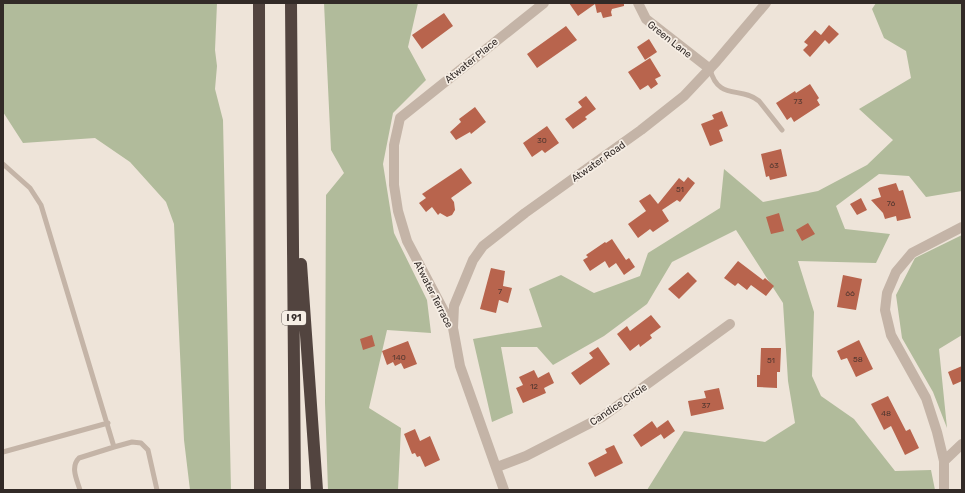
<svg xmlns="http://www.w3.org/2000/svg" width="965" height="493" font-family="Rubik,sans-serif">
	<rect width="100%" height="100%" fill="#eee4d9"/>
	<!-- green -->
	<path fill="#b1bb9b" d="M 3,3 L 217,3 L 215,50 L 217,66 L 215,89 L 223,120 L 231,490 L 190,490 L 184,440 L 174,224 L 166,202 L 130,162 L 95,138 L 23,143 L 3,112 Z
		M 324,3 L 418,3 L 408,47 L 426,80 L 393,113 L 383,164 L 394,233 L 427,300 L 431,333 L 387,330 L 369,408 L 401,428 L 398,490 L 328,490 L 325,403 L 326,195 L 344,173 L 331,150 Z
		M 876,3 L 962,3 L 962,191 L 926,197 L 909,176 L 879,174 L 836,206 L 845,229 L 890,234 L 876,263 L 798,261 L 814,312 L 812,376 L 821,396 L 854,419 L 895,471 L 931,470 L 935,490 L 647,490 L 684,431 L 765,442 L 795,423 L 788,381 L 783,303 L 736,230 L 672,262 L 647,304 L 604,336 L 553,365 L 537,347 L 501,347 L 513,413 L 492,422 L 473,339 L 542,327 L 529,289 L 561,275 L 594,293 L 640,276 L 648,253 L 720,208 L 724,169 L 763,202 L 818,191 L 867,165 L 893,140 L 859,109 L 911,78 L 906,51 L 884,38 L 872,9 Z
		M 962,235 L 962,335 L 939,349 L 947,428 L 933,392 L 902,338 L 896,295 L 915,258 Z"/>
	<!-- building -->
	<path fill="#b8644d" d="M 569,3 L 624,3 L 624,6 L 612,9 L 611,12 L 612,16 L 603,18 L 601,12 L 597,13 L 595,4 L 578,16 Z
		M 444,13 L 453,26 L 422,49 L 412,35 Z
		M 829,25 L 839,34 L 829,44 L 825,40 L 810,57 L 803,50 L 808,45 L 804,42 L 815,30 L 821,35 Z
		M 566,26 L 577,40 L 537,68 L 527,54 Z
		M 649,39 L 657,52 L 645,60 L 637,47 Z
		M 650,58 L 661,76 L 655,79 L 658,84 L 651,89 L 648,85 L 640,90 L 628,72 Z
		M 810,84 L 819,98 L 817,100 L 820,105 L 794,122 L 791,117 L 787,120 L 776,103 L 795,91 L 796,93 Z
		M 586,96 L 596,109 L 585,117 L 587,119 L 573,129 L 565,119 L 582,107 L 578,102 Z
		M 475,107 L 486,122 L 471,134 L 470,132 L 456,140 L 450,132 L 461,122 L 459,119 Z
		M 722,111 L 728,126 L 719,130 L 723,141 L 710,146 L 701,124 L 714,119 L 712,115 Z
		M 547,126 L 559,143 L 545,153 L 542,150 L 532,157 L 523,143 Z
		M 781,149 L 787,176 L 770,180 L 769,176 L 766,177 L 761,154 Z
		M 461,168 L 472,183 L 451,198 L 454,202 L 455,210 L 452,215 L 447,217 L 440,213 L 438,215 L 432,207 L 426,212 L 419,203 L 426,198 L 422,194 Z
		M 688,177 L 695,183 L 680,202 L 677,200 L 662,210 L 669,221 L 653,232 L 650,229 L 638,238 L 628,224 L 646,211 L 639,201 L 650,194 L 658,204 L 679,178 L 684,182 Z
		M 896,183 L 899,191 L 903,190 L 911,218 L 897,221 L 896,216 L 885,219 L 883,213 L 871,200 L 881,197 L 878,188 Z
		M 861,198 L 867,210 L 857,215 L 850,204 Z
		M 779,213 L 784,231 L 771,234 L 766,217 Z
		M 808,223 L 815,234 L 802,241 L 796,230 Z
		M 612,239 L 626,260 L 629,258 L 635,267 L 624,275 L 616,263 L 609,268 L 605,261 L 590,271 L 583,260 L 588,257 L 586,255 L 605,242 L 606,243 Z
		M 738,261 L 763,280 L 765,278 L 774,286 L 766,296 L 751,285 L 747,290 L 738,283 L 735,286 L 724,278 Z
		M 491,268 L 505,271 L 503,286 L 512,288 L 508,303 L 499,300 L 496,313 L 480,309 Z
		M 688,272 L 697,281 L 679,299 L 668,289 Z
		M 843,275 L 862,279 L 856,310 L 837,307 Z
		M 651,315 L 661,327 L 650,335 L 652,338 L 640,347 L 639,344 L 630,351 L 617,334 L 627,326 L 630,331 Z
		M 372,335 L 375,346 L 363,350 L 360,339 Z
		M 859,340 L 873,369 L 856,377 L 847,358 L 841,360 L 837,351 Z
		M 408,341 L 417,364 L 404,369 L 401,363 L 395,366 L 393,362 L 387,365 L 382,351 Z
		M 598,347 L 610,364 L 580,385 L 571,373 L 593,358 L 589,353 Z
		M 761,348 L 781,348 L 780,372 L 777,372 L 777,388 L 757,387 L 757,375 L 760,375 Z
		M 962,366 L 962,381 L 953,385 L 948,372 Z
		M 534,370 L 538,378 L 549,372 L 554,383 L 544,388 L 546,393 L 523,403 L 516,388 L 523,385 L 519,377 Z
		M 719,388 L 724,409 L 691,416 L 688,401 L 706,398 L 704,391 Z
		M 888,396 L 906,431 L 910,429 L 919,448 L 905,455 L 891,426 L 884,430 L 871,404 Z
		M 668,420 L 675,431 L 664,439 L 657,428 Z
		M 652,421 L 661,434 L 641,447 L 633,435 Z
		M 415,429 L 420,441 L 430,436 L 440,460 L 425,467 L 420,456 L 417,457 L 415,453 L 412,454 L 404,434 Z
		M 614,445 L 623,463 L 595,477 L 588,463 L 607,453 L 605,449 Z"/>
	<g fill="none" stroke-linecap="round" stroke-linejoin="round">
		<!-- lane -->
		<path stroke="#c4b4a7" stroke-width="5" d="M 710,69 C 718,101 741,86 759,101 L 782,130
			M 3,164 L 30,188 L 41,205 L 114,447 L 132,442 L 141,443 L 148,450 L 157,490
			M 3,452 L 108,423
			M 80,490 C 77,480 70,467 79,458 L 114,447"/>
		<!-- street -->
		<path stroke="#c4b4a7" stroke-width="10" d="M 638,3 L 646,19 L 710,69
			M 453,328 L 454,306 L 473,260 L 483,246 L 525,213 L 641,130 L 684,96 L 716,62 L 766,3
			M 944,461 L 962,444
			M 497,467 L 526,456 L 602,417 L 730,324
			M 504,490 L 460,366 L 453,328 L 407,241 L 398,211 L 394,185 L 394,145 L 400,118 L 544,3
			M 944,490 L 944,461 L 937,432 L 926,398 L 891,335 L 885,310 L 887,293 L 896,272 L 912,253 L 962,227"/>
		<!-- highway -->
		<path stroke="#52443f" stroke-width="12" d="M 259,3 L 260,490
			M 291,3 L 295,490
			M 301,264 L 317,490"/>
	</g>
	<g text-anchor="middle" stroke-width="3.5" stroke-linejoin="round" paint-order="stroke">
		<!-- number labels -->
		<g font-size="8" fill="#543830">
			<text x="798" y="104">73</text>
			<text x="542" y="143">30</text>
			<text x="774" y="168">63</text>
			<text x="680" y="192">51</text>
			<text x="891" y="206">76</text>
			<text x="500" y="294">7</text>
			<text x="850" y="296">66</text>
			<text x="399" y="360">140</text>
			<text x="858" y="362">58</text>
			<text x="771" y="363">51</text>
			<text x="534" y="389">12</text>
			<text x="706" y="408">37</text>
			<text x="886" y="416">48</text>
		</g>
		<!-- shield labels -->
		<rect fill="#f6eee5" stroke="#6d6560" stroke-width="1" x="282" y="311" width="24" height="14" rx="3"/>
		<g font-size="9" font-weight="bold" fill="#322a27">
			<text x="294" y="321">I 91</text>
		</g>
		<!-- street labels -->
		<g font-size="10" fill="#322a27" stroke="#f6eee5">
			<text transform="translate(670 39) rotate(38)" y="4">Green Lane</text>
			<text transform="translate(471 60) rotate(-39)" y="4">Atwater Place</text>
			<text transform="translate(598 161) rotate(-35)" y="4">Atwater Road</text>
			<text transform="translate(434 294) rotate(63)" y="4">Atwater Terrace</text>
			<text transform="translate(618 404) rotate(-34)" y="4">Candice Circle</text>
		</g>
	</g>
	<!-- border -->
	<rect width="965" height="493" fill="none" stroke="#322a27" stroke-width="8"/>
</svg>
